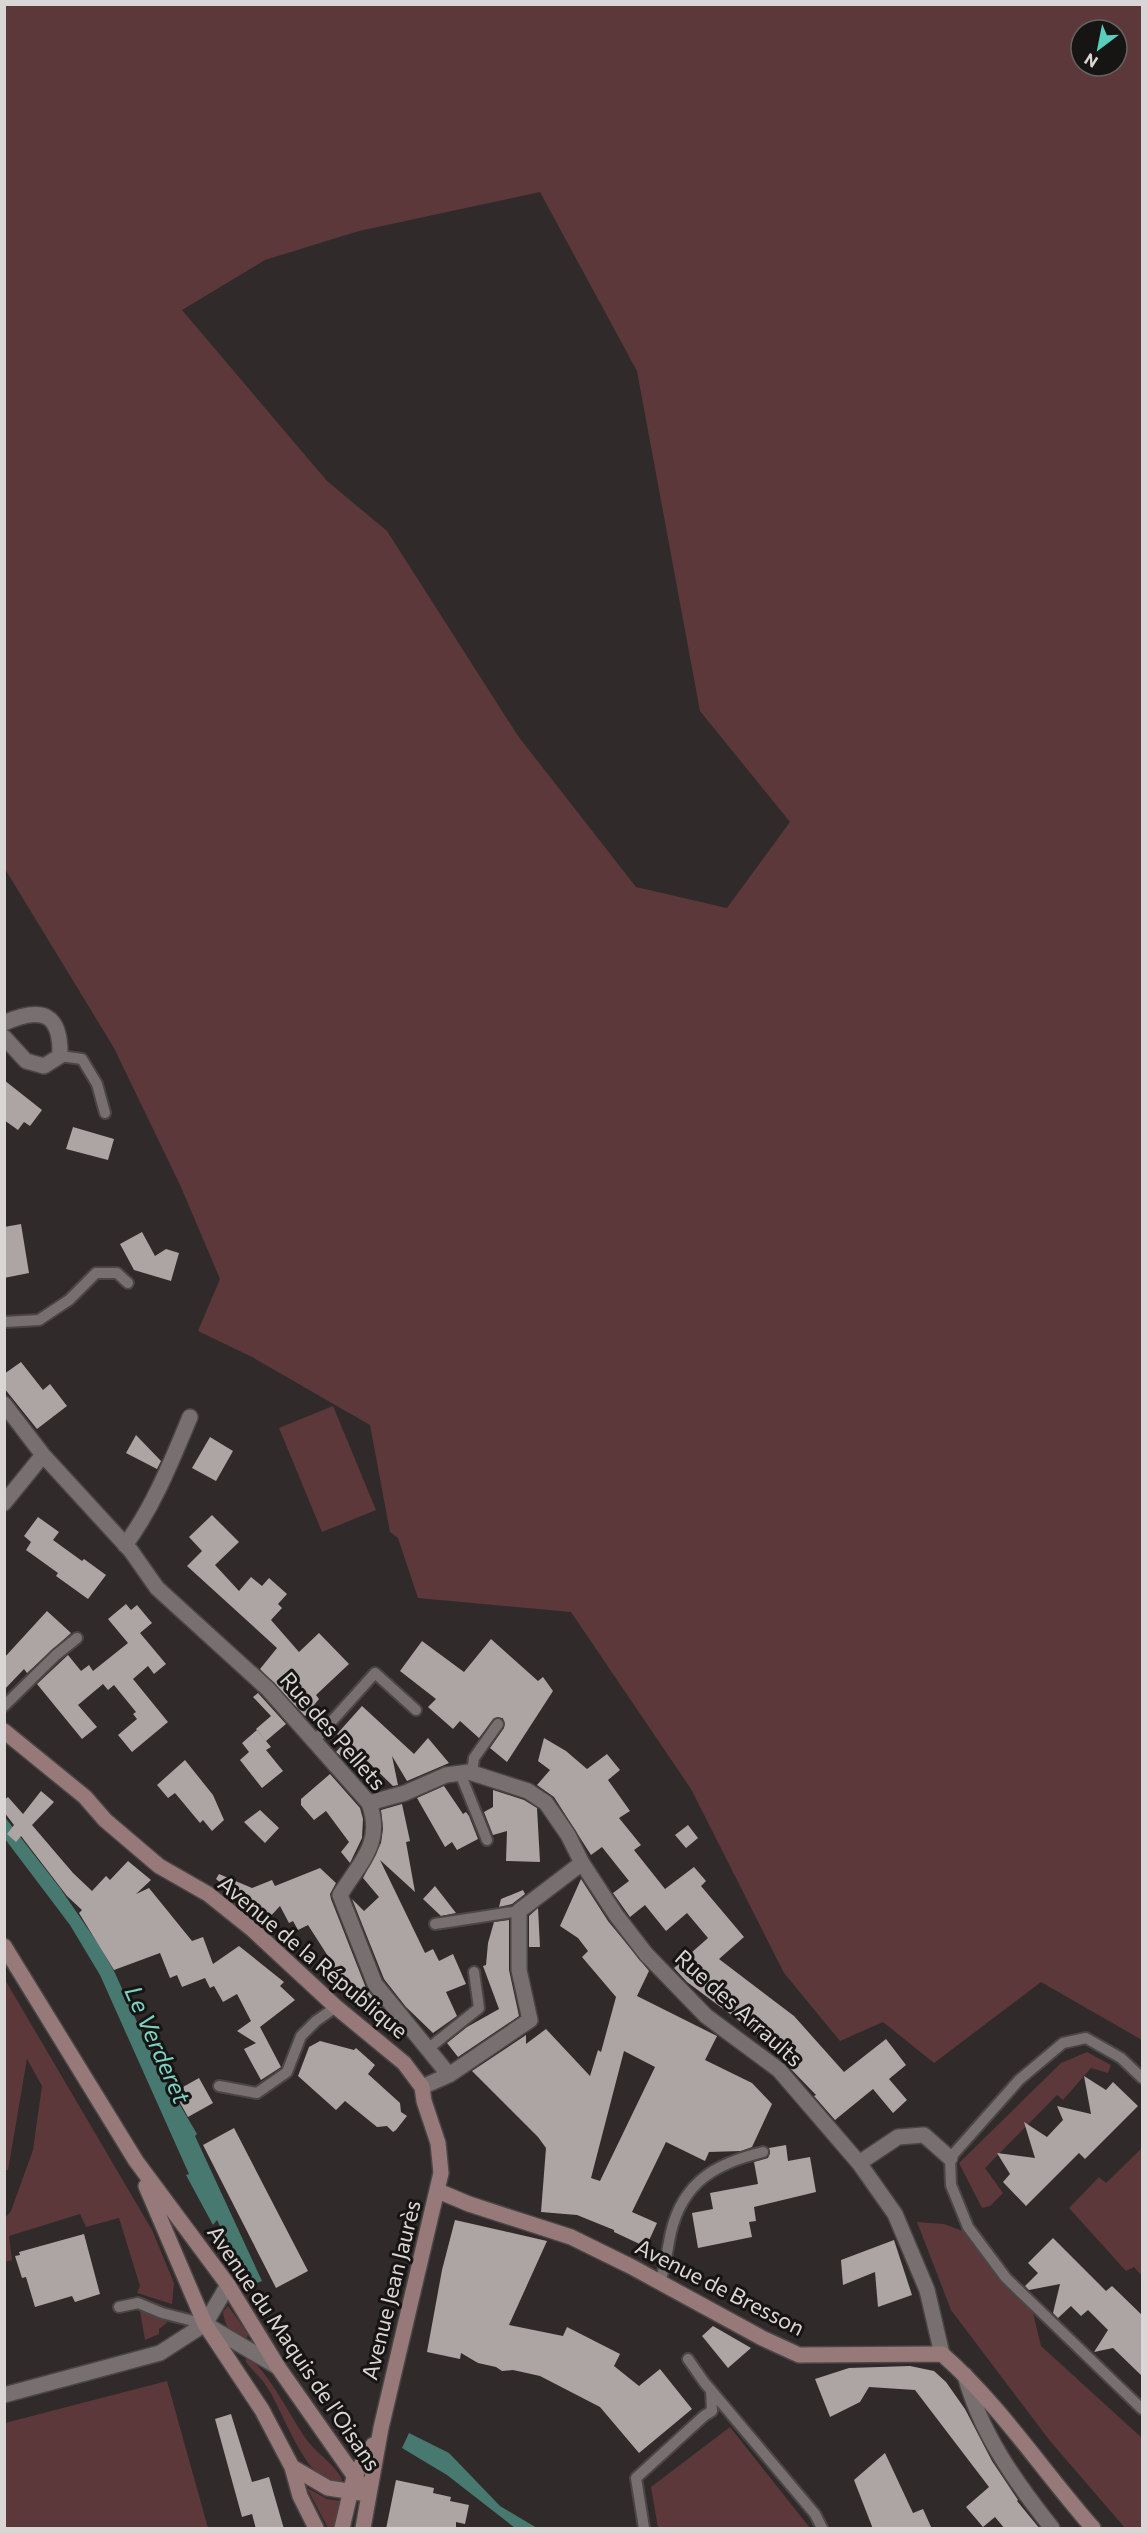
<svg xmlns="http://www.w3.org/2000/svg" width="1147" height="2533" font-family="Commissioner,sans-serif">
	<rect width="100%" height="100%" fill="#312a2a"/>
	<!-- green -->
	<path fill="#5c383a" fill-rule="evenodd" d="M 5,4 L 1142,5 L 1142,2040 L 1041,1982 L 934,2063 L 883,2022 L 840,2041 L 784,1973 L 691,1789 L 571,1612 L 418,1598 L 398,1538 L 390,1532 L 370,1425 L 252,1357 L 198,1331 L 220,1279 L 181,1187 L 114,1048 L 5,869 ZM 1081,30 L 1117,30 L 1117,66 L 1081,66 ZM 540,192 L 637,371 L 700,711 L 790,822 L 727,908 L 636,887 L 518,736 L 387,531 L 327,481 L 182,310 L 265,260 L 359,231 Z
		M 333,1406 L 376,1510 L 322,1532 L 279,1428 Z
		M 4,1978 L 152,2230 L 174,2283 L 172,2304 L 137,2293 L 140,2286 L 119,2218 L 86,2227 L 80,2214 L 9,2236 L 12,2260 L 5,2262 L 5,2218 L 11,2211 L 33,2150 L 42,2086 L 27,2059 L 8,2170 L 5,2170 Z
		M 1087,2052 L 1111,2065 L 1108,2073 L 1091,2068 L 1063,2100 L 1057,2095 L 985,2168 L 1003,2193 L 990,2206 L 982,2208 L 959,2163 L 1061,2063 Z
		M 1142,2148 L 1142,2276 L 1134,2267 L 1126,2271 L 1069,2208 L 1099,2177 L 1106,2183 Z
		M 917,2222 L 944,2224 L 963,2231 L 1033,2313 L 1041,2346 L 1142,2438 L 1142,2528 L 1125,2528 L 1050,2441 L 951,2310 Z
		M 228,2306 L 248,2334 L 247,2338 C 231,2334 225,2328 223,2312 Z
		M 140,2311 L 168,2322 L 159,2329 L 159,2334 L 145,2340 Z
		M 246,2357 C 267,2366 294,2425 310,2444 C 321,2457 334,2464 342,2479 L 341,2483 C 308,2489 283,2410 267,2387 C 262,2379 253,2371 246,2362 Z
		M 167,2381 L 208,2528 L 5,2528 L 5,2423 Z
		M 730,2427 L 810,2528 L 658,2528 L 651,2487 Z
		M 307,2488 L 327,2499 L 342,2501 L 335,2528 L 328,2528 Z"/>
	<!-- water -->
	<path fill="#477971" d="M 4,1816 L 60,1888 L 99,1945 L 114,1971 L 156,2064 L 197,2134 L 195,2136 L 262,2281 L 249,2286 L 217,2220 L 213,2225 L 186,2175 L 189,2174 L 100,1975 L 70,1925 L 5,1839 Z
		M 409,2433 L 449,2453 L 500,2506 L 537,2528 L 515,2528 L 447,2475 L 402,2448 Z"/>
	<!-- building -->
	<path fill="#ada4a4" fill-rule="evenodd" d="M 4,1080 L 42,1110 L 30,1126 L 24,1122 L 18,1130 L 4,1120 Z
		M 73,1127 L 114,1139 L 108,1160 L 66,1149 Z
		M 21,1224 L 29,1273 L 4,1278 L 4,1227 Z
		M 142,1232 L 155,1256 L 166,1249 L 179,1253 L 171,1281 L 134,1270 L 120,1244 Z
		M 21,1362 L 43,1390 L 50,1384 L 67,1406 L 37,1429 L 4,1388 L 4,1374 Z
		M 136,1435 L 161,1461 L 157,1469 L 126,1453 Z
		M 210,1437 L 233,1451 L 216,1481 L 192,1468 Z
		M 212,1515 L 239,1542 L 215,1565 L 239,1591 L 251,1577 L 262,1586 L 269,1578 L 287,1594 L 278,1604 L 282,1608 L 271,1620 L 299,1652 L 319,1633 L 349,1664 L 316,1695 L 319,1699 L 305,1716 L 260,1669 L 277,1648 L 187,1566 L 202,1551 L 189,1537 Z
		M 38,1517 L 59,1532 L 53,1540 L 82,1561 L 84,1559 L 106,1575 L 88,1599 L 56,1576 L 58,1573 L 26,1550 L 31,1542 L 24,1536 Z
		M 126,1604 L 131,1610 L 137,1605 L 152,1623 L 140,1633 L 166,1664 L 154,1674 L 148,1666 L 133,1679 L 168,1722 L 132,1752 L 118,1735 L 137,1719 L 133,1714 L 136,1712 L 114,1685 L 108,1690 L 103,1684 L 78,1705 L 97,1727 L 82,1739 L 37,1684 L 68,1655 L 81,1671 L 89,1665 L 93,1671 L 128,1643 L 108,1619 Z
		M 47,1611 L 71,1633 L 27,1673 L 24,1669 L 4,1690 L 4,1658 Z
		M 491,1639 L 538,1681 L 543,1677 L 553,1691 L 507,1762 L 490,1748 L 504,1728 L 503,1718 L 494,1718 L 479,1738 L 460,1721 L 453,1729 L 428,1707 L 436,1699 L 400,1671 L 422,1641 L 464,1672 Z
		M 258,1693 L 286,1724 L 266,1741 L 256,1729 L 271,1716 L 253,1697 Z
		M 362,1706 L 414,1754 L 428,1738 L 449,1763 L 407,1781 L 392,1756 L 398,1785 L 393,1786 L 362,1756 L 352,1766 L 336,1752 L 345,1742 L 337,1734 Z
		M 257,1730 L 271,1747 L 266,1750 L 283,1771 L 262,1788 L 240,1760 L 249,1752 L 242,1743 Z
		M 544,1738 L 566,1751 L 587,1769 L 607,1754 L 620,1770 L 608,1780 L 630,1811 L 619,1818 L 641,1845 L 634,1850 L 665,1889 L 694,1867 L 706,1881 L 701,1886 L 744,1937 L 719,1959 L 794,2016 L 844,2072 L 886,2039 L 906,2065 L 889,2079 L 907,2100 L 893,2113 L 873,2089 L 835,2120 L 814,2096 L 816,2095 L 788,2066 L 792,2060 L 687,1982 L 674,1968 L 708,1938 L 687,1913 L 666,1931 L 645,1905 L 630,1917 L 613,1893 L 629,1881 L 602,1847 L 591,1855 L 554,1797 L 537,1785 L 550,1770 L 538,1761 Z
		M 185,1760 L 213,1795 L 224,1820 L 212,1831 L 203,1820 L 200,1823 L 175,1793 L 168,1798 L 157,1785 Z
		M 330,1774 L 360,1808 L 363,1819 L 362,1838 L 350,1863 L 341,1852 L 349,1842 L 326,1811 L 314,1820 L 301,1805 L 301,1799 Z
		M 444,1786 L 463,1814 L 466,1812 L 469,1816 L 478,1839 L 457,1850 L 452,1842 L 445,1847 L 417,1798 Z
		M 493,1790 L 524,1800 L 537,1808 L 540,1862 L 506,1861 L 507,1831 L 493,1835 L 484,1812 L 493,1807 Z
		M 41,1791 L 54,1802 L 32,1825 L 73,1873 L 92,1891 L 106,1876 L 110,1880 L 128,1861 L 151,1880 L 136,1894 L 149,1888 L 192,1941 L 203,1937 L 213,1964 L 239,1946 L 284,1982 L 280,1986 L 295,2000 L 260,2027 L 281,2067 L 261,2080 L 244,2049 L 256,2043 L 237,2031 L 251,2021 L 237,1994 L 223,2002 L 214,1986 L 210,1988 L 205,1978 L 182,1987 L 177,1975 L 170,1978 L 160,1953 L 114,1970 L 79,1913 L 82,1910 L 67,1896 L 21,1836 L 16,1842 L 7,1834 L 14,1825 L 4,1812 L 4,1800 L 8,1797 L 23,1814 Z
		M 402,1804 L 410,1841 L 406,1842 L 415,1892 L 380,1860 L 425,1953 L 433,1949 L 439,1961 L 453,1954 L 466,1984 L 446,1992 L 457,2016 L 433,2033 L 406,2007 L 384,1979 L 352,1899 L 364,1911 L 379,1897 L 363,1878 L 381,1843 L 383,1829 L 381,1810 Z
		M 260,1810 L 279,1828 L 265,1843 L 244,1822 Z
		M 688,1825 L 698,1838 L 686,1848 L 675,1835 Z
		M 320,1868 L 336,1883 L 330,1894 L 331,1899 L 366,1988 L 387,2015 L 381,2020 L 325,1973 L 333,1964 L 308,1925 L 298,1930 L 293,1921 L 289,1923 L 280,1906 L 267,1920 L 216,1879 L 219,1874 L 252,1888 L 272,1880 L 275,1886 Z
		M 581,1879 L 608,1921 L 649,1971 L 637,1996 L 717,2036 L 705,2060 L 752,2083 L 772,2104 L 752,2147 L 741,2151 L 709,2152 L 705,2161 L 666,2142 L 632,2212 L 657,2223 L 646,2247 L 614,2232 L 614,2230 L 577,2215 L 541,2212 L 546,2148 L 538,2137 L 472,2071 L 526,2035 L 526,2044 L 546,2029 L 590,2076 L 598,2050 L 601,2052 L 616,1997 L 582,1957 L 588,1951 L 578,1938 L 560,1926 ZM 624,2051 L 655,2067 L 600,2181 L 591,2178 Z
		M 435,1886 L 456,1913 L 441,1916 L 423,1899 Z
		M 523,1890 L 525,1894 L 512,1904 L 499,1907 L 501,1899 Z
		M 538,1908 L 540,1947 L 529,1947 L 529,1916 Z
		M 509,1920 L 509,1970 L 519,2016 L 458,2057 L 447,2043 L 467,2027 L 499,2009 L 483,1966 L 486,1965 L 488,1943 L 494,1922 Z
		M 320,2041 L 354,2050 L 356,2048 L 375,2065 L 368,2074 L 400,2103 L 401,2112 L 407,2116 L 396,2130 L 393,2132 L 387,2126 L 377,2127 L 345,2101 L 336,2110 L 298,2076 L 309,2047 Z
		M 1084,2076 L 1106,2090 L 1113,2082 L 1138,2106 L 1085,2159 L 1079,2153 L 1026,2206 L 1003,2182 L 1010,2174 L 997,2153 L 1035,2158 L 1024,2122 L 1047,2137 L 1063,2120 L 1057,2106 L 1091,2114 Z
		M 199,2078 L 213,2103 L 188,2117 L 174,2092 Z
		M 234,2128 L 308,2271 L 276,2288 L 203,2145 Z
		M 786,2145 L 788,2161 L 810,2157 L 816,2192 L 754,2207 L 756,2221 L 749,2222 L 752,2237 L 698,2248 L 692,2213 L 713,2209 L 710,2193 L 758,2184 L 754,2162 L 768,2158 L 770,2153 L 769,2148 Z
		M 455,2220 L 547,2241 L 509,2325 L 563,2336 L 567,2327 L 620,2354 L 614,2366 L 639,2386 L 660,2369 L 692,2409 L 639,2453 L 600,2407 L 540,2376 L 513,2370 L 502,2371 L 496,2367 L 478,2363 L 461,2353 L 460,2359 L 427,2352 L 442,2270 Z
		M 84,2234 L 100,2294 L 75,2302 L 72,2296 L 35,2307 L 26,2277 L 22,2278 L 15,2256 L 20,2255 L 19,2252 Z
		M 1053,2238 L 1106,2291 L 1112,2286 L 1143,2316 L 1143,2377 L 1113,2348 L 1094,2352 L 1108,2330 L 1088,2310 L 1081,2316 L 1071,2306 L 1058,2318 L 1053,2313 L 1060,2284 L 1029,2290 L 1025,2286 L 1038,2273 L 1028,2263 Z
		M 894,2240 L 912,2295 L 878,2307 L 875,2272 L 843,2285 L 841,2260 Z
		M 713,2326 L 751,2348 L 728,2368 L 702,2336 Z
		M 910,2366 L 934,2371 L 946,2382 L 965,2409 L 992,2461 L 1018,2500 L 1017,2501 L 1040,2529 L 1005,2529 L 995,2517 L 983,2527 L 966,2507 L 989,2487 L 915,2390 L 869,2387 L 860,2402 L 830,2417 L 815,2379 L 849,2368 Z
		M 231,2414 L 252,2482 L 269,2477 L 284,2529 L 256,2529 L 252,2514 L 242,2517 L 215,2419 Z
		M 885,2453 L 913,2513 L 923,2509 L 932,2529 L 873,2529 L 854,2480 Z
		M 396,2480 L 434,2488 L 433,2493 L 451,2497 L 450,2501 L 469,2505 L 465,2524 L 456,2522 L 456,2529 L 386,2529 Z"/>
	<g fill="none" stroke-linecap="round" stroke-linejoin="round">
		<defs>
			<path id="lane" d="M 60,1056 L 82,1059 L 97,1084 L 105,1113
				M 4,1322 L 39,1320 L 69,1300 L 96,1273 L 117,1273 L 128,1283
				M 4,1706 L 56,1655 L 77,1638
				M 315,1740 L 375,1673 L 416,1710
				M 460,1773 L 487,1840
				M 472,1773 L 474,1758 L 498,1724
				M 435,1924 L 519,1911
				M 429,2048 L 479,2008 L 474,1972
				M 1142,2078 L 1121,2058 L 1086,2038 L 1063,2043 L 1019,2080 L 950,2158 L 951,2185 L 968,2227 L 1006,2278 L 1142,2409
				M 219,2086 L 257,2093 L 287,2072 L 301,2036 L 316,2021 L 336,2007
				M 660,2282 C 666,2265 667,2250 671,2232 C 683,2182 716,2163 763,2152
				M 119,2307 L 138,2303 L 162,2313 L 205,2324
				M 688,2359 L 704,2382 L 815,2514 L 822,2528
				M 644,2528 L 636,2478 L 704,2416 L 712,2411 L 711,2390"/>
			<path id="street" d="M 4,1023 C 42,1006 61,1013 60,1056 L 44,1066 L 26,1061 L 4,1037
				M 4,1404 L 43,1455 L 131,1551 L 157,1588 L 268,1689 L 369,1803 C 384,1843 360,1862 340,1895 L 375,1984 L 449,2075 L 422,2087
				M 4,1503 L 43,1455
				M 125,1545 C 153,1508 172,1460 190,1417
				M 369,1803 L 405,1793 L 446,1775 L 469,1772 L 528,1791 L 546,1803 L 568,1835 L 582,1863 L 616,1915 L 646,1954 L 706,2016 L 779,2070 L 859,2163 L 895,2214 L 927,2290 L 942,2354
				M 449,2075 L 530,2020 L 519,1970 L 519,1911 L 582,1863
				M 859,2163 L 898,2137 L 924,2135 L 950,2158
				M 205,2324 L 278,2367
				M 965,2375 C 980,2432 1016,2483 1052,2528
				M 4,2395 L 160,2353 L 205,2324 L 228,2285"/>
			<path id="secondary" d="M 4,1731 L 85,1797 L 105,1820 L 159,1866 L 208,1894 L 253,1930 L 336,2007 L 404,2063 L 422,2087 L 424,2101 L 438,2143 L 441,2173 L 381,2428 L 363,2528
				M 4,1946 L 136,2161 L 228,2285 L 278,2367 L 367,2494
				M 146,2186 L 205,2324 L 262,2410 L 292,2467 L 300,2496 L 316,2528
				M 438,2191 L 469,2204 L 571,2237 L 632,2267 L 762,2338 L 799,2355 L 942,2354 C 1000,2405 1042,2470 1093,2528
				M 292,2467 L 328,2488 L 361,2493
				M 342,2528 L 354,2477 L 373,2445"/>
		</defs>
		<!-- lane casing -->
		<use href="#lane" stroke="#4b4646" stroke-width="14"/>
		<!-- street casing -->
		<use href="#street" stroke="#4b4646" stroke-width="18"/>
		<!-- secondary casing -->
		<use href="#secondary" stroke="#4b4646" stroke-width="18"/>
		<!-- lane -->
		<use href="#lane" stroke="#787070" stroke-width="10"/>
		<!-- street -->
		<use href="#street" stroke="#787070" stroke-width="15"/>
		<!-- secondary -->
		<use href="#secondary" stroke="#97797a" stroke-width="15"/>
	</g>
	<g text-anchor="middle" stroke-width="6" stroke-linejoin="round" paint-order="stroke">
		<!-- street labels -->
		<g font-size="22" fill="#dad6d6" stroke="#171414">
			<text transform="translate(333 1731) rotate(49)" y="8">Rue des Pellets</text>
			<text transform="translate(313 1957) rotate(40)" y="8">Avenue de la République</text>
			<text transform="translate(739 2008) rotate(42)" y="8">Rue des Arraults</text>
			<text transform="translate(720 2287) rotate(27)" y="8">Avenue de Bresson</text>
			<text transform="translate(391 2290) rotate(-76)" y="8">Avenue Jean Jaurès</text>
			<text transform="translate(294 2348) rotate(56)" y="8">Avenue du Maquis de l'Oisans</text>
		</g>
		<!-- water labels -->
		<g font-size="24" font-style="italic" fill="#7cd2c4" stroke="#171414">
			<text transform="translate(157 2045) rotate(66)" y="8">Le Verderet</text>
		</g>
	</g>
	<!-- border -->
	<rect width="1147" height="2533" fill="none" stroke="#dad6d6" stroke-width="12"/>
	<!-- north arrow -->
	<g transform="translate(1099 48) rotate(212)"><circle r="28" fill="#171414" stroke="#656262" stroke-width="1.5"/>
	<path d="M0-4.5L10 22L0 15L-10 22Z" fill="#59cebe"/>
	<text y="-9" font-size="16" font-weight="bold" text-anchor="middle" fill="#dad6d6">N</text>
	</g>
</svg>
